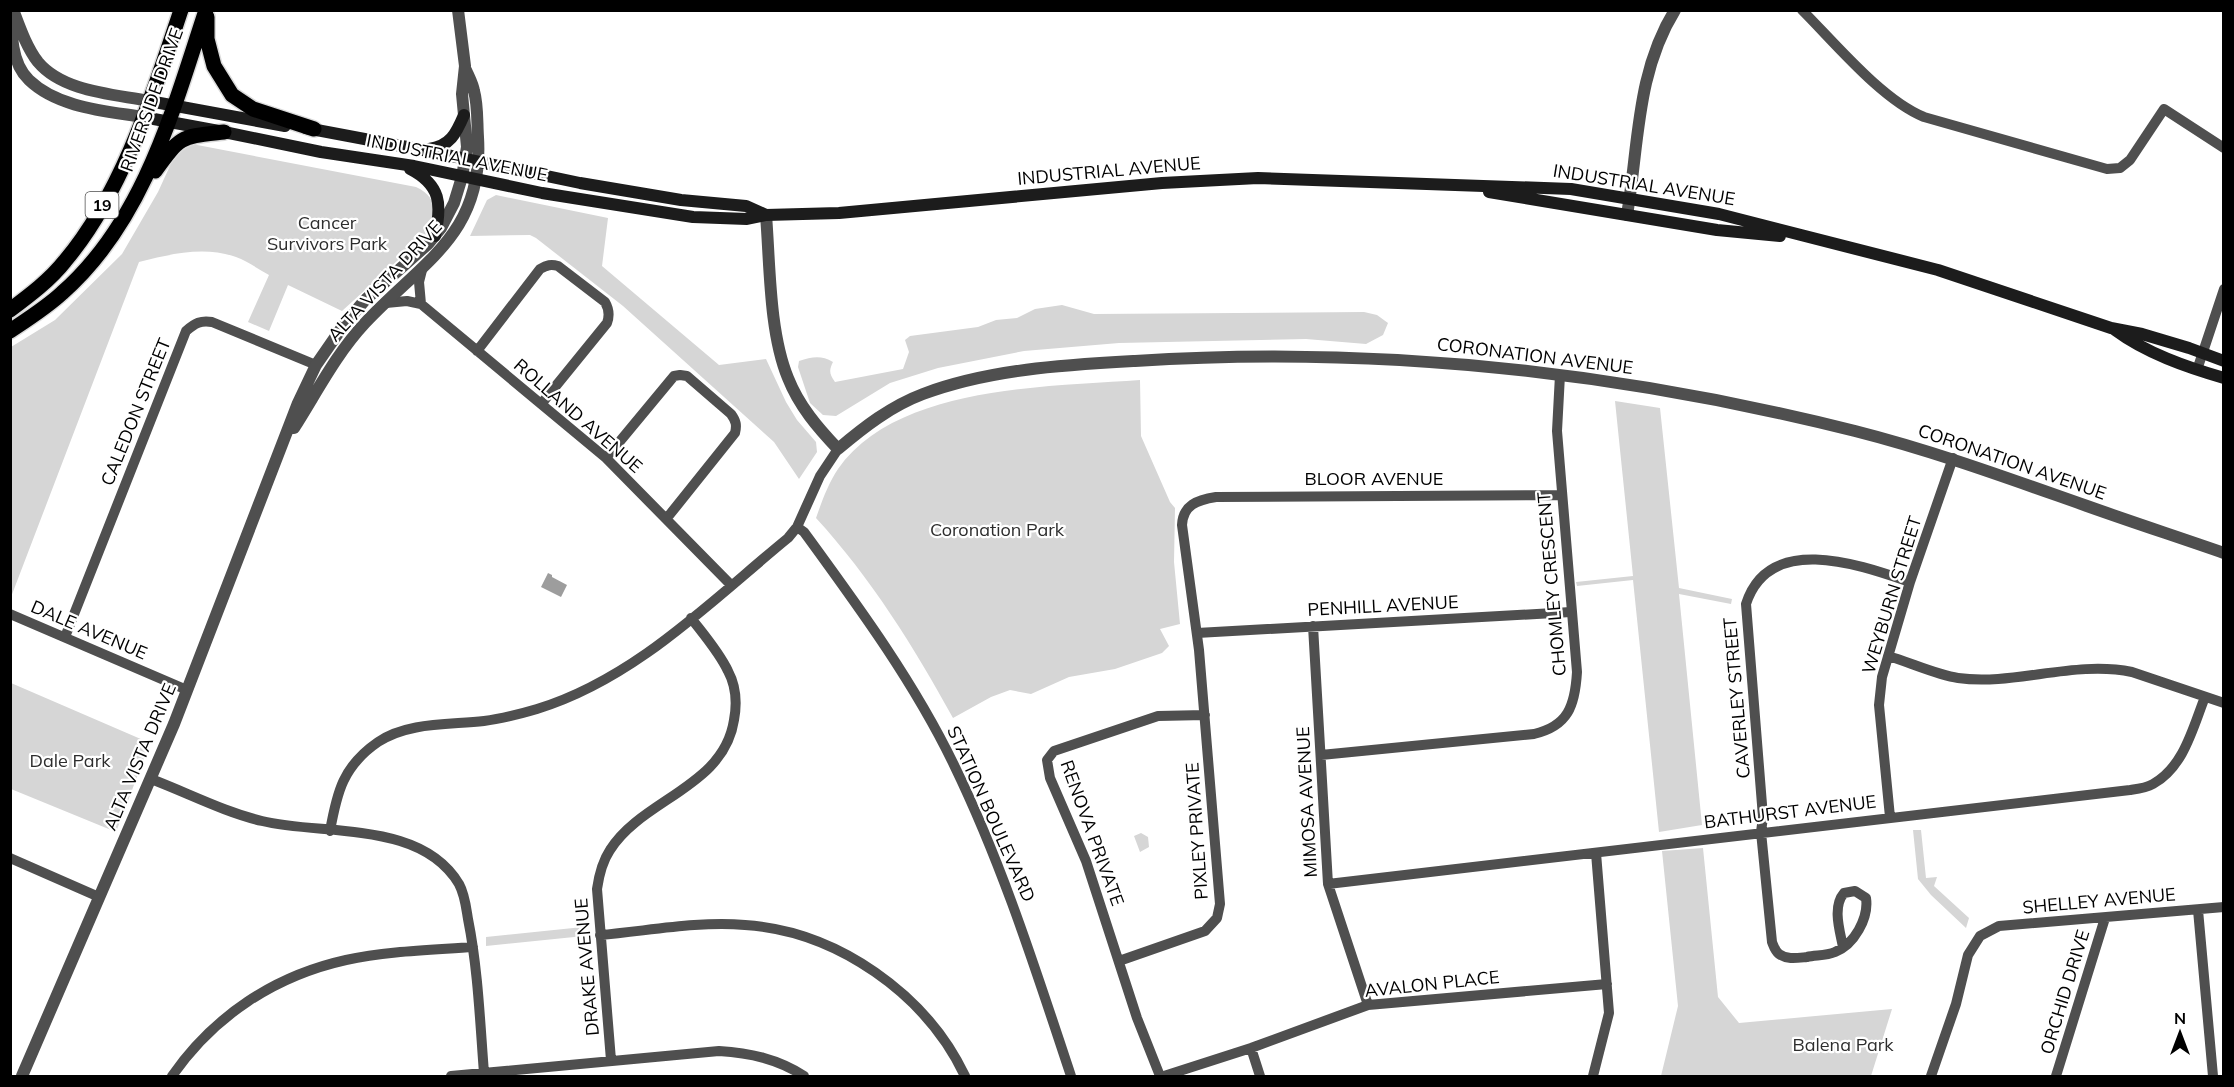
<svg xmlns="http://www.w3.org/2000/svg" width="2234" height="1087" font-family="Mulish,sans-serif">
	<rect width="100%" height="100%" fill="#fff"/>
	<!-- green -->
	<path fill="#d6d6d6" d="M 192,144 L 416,187 C 436,196 438,212 430,231 L 342,311 L 288,285 L 269,331 L 248,322 L 269,275 C 258,269 247,261 236,257 C 204,246 171,254 139,262 L 11,597 L 11,347 L 55,320 L 122,254 L 158,192 L 174,157 L 181,149 Z
		M 496,195 L 608,218 L 602,266 L 719,365 L 766,359 L 786,402 L 797,420 L 816,442 L 817,452 L 799,479 L 774,442 L 623,306 L 536,238 L 530,235 L 470,236 L 487,200 Z
		M 1062,305 L 1094,314 L 1364,312 L 1377,315 L 1388,323 L 1383,335 L 1366,344 L 1306,339 L 1119,343 L 1024,351 L 938,368 L 890,383 L 836,416 L 823,415 L 810,403 L 798,367 L 799,361 C 812,357 821,355 833,362 C 829,370 829,374 835,382 L 903,369 L 909,352 L 905,340 L 910,336 L 978,327 L 996,320 L 1017,318 L 1035,309 Z
		M 1140,380 L 1141,436 L 1170,502 L 1175,508 L 1174,562 L 1180,624 L 1160,629 L 1169,646 L 1162,653 L 1115,669 L 1069,677 L 1031,694 L 1010,690 L 991,697 L 953,718 C 914,647 871,578 816,518 C 822,501 828,484 838,469 C 897,385 1048,387 1140,380 Z
		M 1615,401 L 1660,408 L 1679,588 L 1732,599 L 1731,604 L 1679,594 L 1702,825 L 1659,832 L 1633,580 L 1577,586 L 1576,582 L 1633,576 Z
		M 11,683 L 150,743 L 116,832 L 11,789 Z
		M 1913,830 L 1921,830 L 1926,878 L 1937,877 L 1934,886 L 1969,918 L 1966,928 L 1931,895 L 1918,879 Z
		M 1141,833 L 1148,837 L 1149,847 L 1140,852 L 1134,836 Z
		M 1703,848 L 1718,997 L 1739,1023 L 1892,1009 L 1871,1076 L 1661,1076 L 1678,1006 L 1662,851 Z
		M 583,927 L 584,936 L 486,946 L 486,937 Z"/>
	<!-- water -->
	<path fill="#9d9d9d" d="M 548,573 L 552,575 L 552,577 L 567,585 L 561,597 L 541,587 Z"/>
	<g fill="none" stroke-linecap="round" stroke-linejoin="round">
		<defs>
			<path id="primary" d="M 207,17 L 207,39 L 214,66 L 232,95 L 253,109 L 314,129
				M 155,171 C 181,135 181,137 224,132
				M 10,310 C 30,295 50,280 65,261 C 123,192 153,94 181,10
				M 10,331 C 28,319 47,307 62,293 C 144,221 173,110 206,10"/>
		</defs>
		<!-- primary casing -->
		<use href="#primary" stroke="#dbdbdb" stroke-width="18"/>
		<!-- minor -->
		<path stroke="#4f4f4f" stroke-width="10" d="M 1802,10 C 1835,43 1882,100 1924,117 L 2107,169 L 2120,168 L 2130,160 L 2164,109 L 2224,148
			M 386,303 L 407,301 L 421,304 L 606,458 L 731,585
			M 421,304 L 419,282 L 422,270
			M 477,351 L 540,269 C 547,265 551,264 558,266 L 605,302 C 609,309 610,315 607,323 L 542,403
			M 2197,370 L 2224,289
			M 606,458 L 674,376 L 680,375 L 687,376 L 731,414 C 736,421 737,425 735,433 L 667,518
			M 797,527 L 804,532 C 858,606 914,682 954,765 C 1003,866 1036,971 1071,1076
			M 10,614 L 187,690
			M 1313,626 L 1328,884 L 1368,1005
			M 1197,633 L 1571,612
			M 65,637 L 186,331 C 195,323 201,320 212,322 L 316,365
			M 1888,656 C 1909,662 1937,675 1958,678 C 2014,686 2074,660 2132,672 L 2224,703
			M 1321,755 L 1534,734 C 1568,726 1575,706 1577,672 L 1557,431 L 1560,375
			M 151,779 C 188,793 224,812 262,821 C 324,836 421,820 459,884 C 465,895 466,907 468,919 C 478,969 480,1022 484,1073
			M 1890,817 L 1879,705 L 1882,677 L 1910,582 L 1953,458
			M 330,831 C 337,792 343,766 378,742 C 408,722 448,725 484,721 C 501,719 520,714 537,709 C 635,679 711,601 788,538 L 797,527 L 820,476 L 838,449
			M 10,858 L 99,897
			M 1328,884 L 2130,790 C 2137,789 2146,788 2153,784 C 2184,767 2193,727 2205,697
			M 2198,910 L 2213,1076
			M 600,935 C 648,931 697,921 745,925 C 837,931 926,994 965,1076
			M 1843,947 C 1840,931 1832,907 1844,893 L 1855,891 L 1866,898 C 1869,918 1854,945 1835,952 C 1826,956 1816,955 1807,957 C 1797,958 1787,960 1779,954 C 1775,951 1774,947 1772,942 L 1761,832 L 1763,817 L 1746,604 C 1769,532 1860,565 1910,582
			M 1119,961 L 1205,931 L 1217,918 L 1220,904 L 1199,650 L 1182,525 C 1183,505 1197,500 1216,497 L 1561,495
			M 1251,1048 L 1260,1076
			M 611,1060 L 597,889 C 599,875 602,862 610,850 C 642,799 724,787 734,720 C 737,704 736,686 728,671 C 719,652 704,635 691,618
			M 172,1076 C 214,1016 274,976 346,960 C 387,951 432,950 473,947
			M 451,1076 L 719,1051 C 750,1053 778,1059 804,1076
			M 1160,1076 L 1137,1018 L 1086,861 L 1050,778 L 1047,760 L 1054,751 L 1158,716 L 1205,715
			M 1164,1076 L 1251,1048 L 1368,1005 L 1607,984
			M 1593,1076 L 1609,1013 L 1596,853
			M 1931,1076 L 1956,1004 L 1968,955 L 1980,936 L 1999,926 L 2224,907
			M 2056,1076 L 2105,918"/>
		<!-- tertiary -->
		<path stroke="#4f4f4f" stroke-width="12" d="M 12,10 C 11,33 11,63 29,80 C 58,108 106,111 143,117
			M 14,12 C 20,28 27,48 38,62 C 63,92 114,94 149,101
			M 766,215 C 770,264 769,332 788,378 C 799,406 818,428 838,449 C 864,427 891,406 923,394 C 990,369 1064,365 1135,361 C 1377,345 1620,372 1855,431 C 1934,451 2010,479 2087,506 C 2132,522 2178,537 2224,553
			M 1627,215 C 1639,144 1636,73 1675,10
			M 294,428 C 317,392 336,354 365,323 C 423,261 484,234 478,137 C 477,122 478,105 474,91 C 473,84 469,77 466,70
			M 22,1076 L 174,724 L 298,403 L 316,365 L 343,326 L 365,300 L 428,244 L 441,228 L 454,203 L 462,177 L 467,147 L 462,94 L 465,66 L 458,10"/>
		<!-- secondary -->
		<path stroke="#1c1c1c" stroke-width="12" d="M 149,101 L 285,126
			M 143,117 L 224,132 L 321,152 L 414,166 L 542,193 L 693,217 L 747,219 L 766,215 L 839,213 L 1162,183 L 1258,178 L 1571,189 L 1719,214 L 1938,270 L 2111,328 L 2142,334 L 2189,348 L 2224,361
			M 306,128 L 423,150 L 580,183 L 681,200 L 746,206 L 766,215
			M 429,149 C 450,146 456,134 464,115
			M 410,169 C 441,185 442,204 435,236
			M 1489,192 L 1717,230 L 1780,236
			M 2115,330 C 2146,353 2186,367 2224,378"/>
		<!-- primary -->
		<use href="#primary" stroke="#000" stroke-width="15"/>
	</g>
	<g text-anchor="middle" stroke-width="4.5" stroke-linejoin="round" paint-order="stroke">
		<!-- shield labels -->
		<rect fill="#fff" stroke="#4c4c4c" stroke-width="1.5" x="85.5" y="192" width="33" height="26" rx="4.5"/>
		<g font-size="16" font-weight="bold" fill="#000">
			<text x="102" y="211">19</text>
		</g>
		<!-- street labels -->
		<g font-size="18" fill="#000" stroke="#fff">
			<text transform="translate(152 100) rotate(-70)" y="6">RIVERSIDE DRIVE</text>
			<text transform="translate(457 158) rotate(11)" y="6">INDUSTRIAL AVENUE</text>
			<text transform="translate(1109 171) rotate(-5)" y="6">INDUSTRIAL AVENUE</text>
			<text transform="translate(1644 185) rotate(9)" y="6">INDUSTRIAL AVENUE</text>
			<text transform="translate(385 281) rotate(-47)" y="6">ALTA VISTA DRIVE</text>
			<text transform="translate(1535 356) rotate(7)" y="6">CORONATION AVENUE</text>
			<text transform="translate(136 412) rotate(-68)" y="6">CALEDON STREET</text>
			<text transform="translate(578 416) rotate(41)" y="6">ROLLAND AVENUE</text>
			<text transform="translate(2012 462) rotate(19)" y="6">CORONATION AVENUE</text>
			<text x="1374" y="485">BLOOR AVENUE</text>
			<text transform="translate(1552 584) rotate(-95)" y="6">CHOMLEY CRESCENT</text>
			<text transform="translate(1892 595) rotate(-73)" y="6">WEYBURN STREET</text>
			<text transform="translate(1383 606) rotate(-3)" y="6">PENHILL AVENUE</text>
			<text transform="translate(89 630) rotate(23)" y="6">DALE AVENUE</text>
			<text transform="translate(1737 698) rotate(-95)" y="6">CAVERLEY STREET</text>
			<text transform="translate(140 757) rotate(-67)" y="6">ALTA VISTA DRIVE</text>
			<text transform="translate(1307 802) rotate(-93)" y="6">MIMOSA AVENUE</text>
			<text transform="translate(1790 812) rotate(-7)" y="6">BATHURST AVENUE</text>
			<text transform="translate(991 814) rotate(66)" y="6">STATION BOULEVARD</text>
			<text transform="translate(1197 831) rotate(-94)" y="6">PIXLEY PRIVATE</text>
			<text transform="translate(1092 833) rotate(70)" y="6">RENOVA PRIVATE</text>
			<text transform="translate(2099 901) rotate(-5)" y="6">SHELLEY AVENUE</text>
			<text transform="translate(587 967) rotate(-95)" y="6">DRAKE AVENUE</text>
			<text transform="translate(1432 984) rotate(-6)" y="6">AVALON PLACE</text>
			<text transform="translate(2065 992) rotate(-73)" y="6">ORCHID DRIVE</text>
		</g>
		<!-- park labels -->
		<g font-size="18" fill="#2d2d2d" stroke="#fff">
			<text x="327" y="229">Cancer<tspan x="327" dy="21">Survivors Park</tspan></text>
			<text x="997" y="536">Coronation Park</text>
			<text x="70" y="767">Dale Park</text>
			<text x="1843" y="1051">Balena Park</text>
		</g>
	</g>
	<!-- border -->
	<rect width="2234" height="1087" fill="none" stroke="#000000" stroke-width="24"/>
	<!-- north arrow -->
	<g transform="translate(2180 1033)" stroke="#ffffff" stroke-width="4.5" paint-order="stroke">
	<path d="M0-4.5L10 22L0 15L-10 22Z" fill="#000000"/>
	<text y="-9" font-size="16" font-weight="bold" text-anchor="middle" fill="#000000">N</text>
	</g>
</svg>
